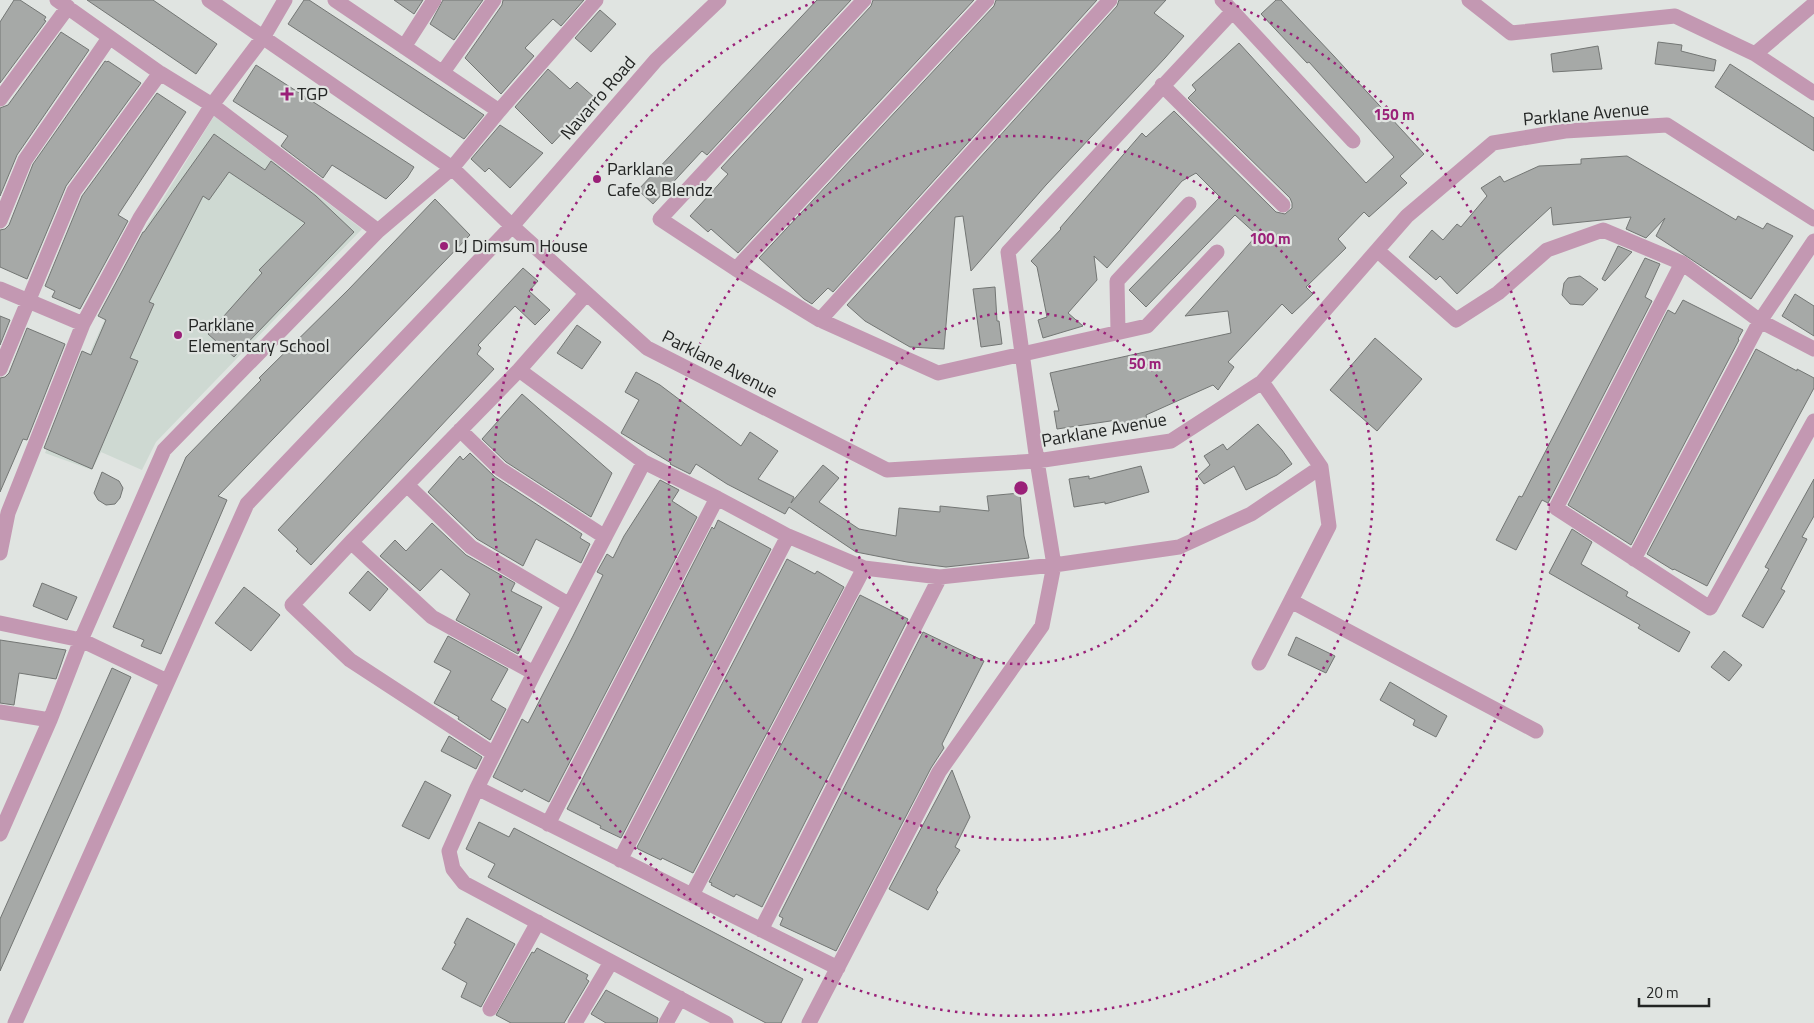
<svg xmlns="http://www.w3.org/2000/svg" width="1814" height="1023" font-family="'Titillium Web',sans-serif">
	<rect width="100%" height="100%" fill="#e0e4e1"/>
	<!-- built -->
	<path fill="#ced9d2" d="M 214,116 L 362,229 L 156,442 L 142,470 L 101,452 L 92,470 L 45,453 L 147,225 Z"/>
	<!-- building -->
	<path fill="#a6a9a7" stroke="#737674" d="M 14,0 L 20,0 L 46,17 L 44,20 L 46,21 L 0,83 L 0,22 Z
		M 87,0 L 153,0 L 217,44 L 196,74 Z
		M 304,0 L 309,0 L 484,115 L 464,139 L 288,24 Z
		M 394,0 L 423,0 L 414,14 Z
		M 443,0 L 483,0 L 454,40 L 430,24 Z
		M 503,0 L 584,0 L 561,26 L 553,19 L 525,48 L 534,56 L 501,94 L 465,58 L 502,5 Z
		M 817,0 L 851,0 L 707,155 L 702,151 L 653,204 L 638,190 Z
		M 873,0 L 974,0 L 738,253 L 711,229 L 708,232 L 690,216 L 728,174 L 721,168 L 871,6 Z
		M 996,0 L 1097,0 L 833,292 L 828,288 L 812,304 L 804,299 L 759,258 L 994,6 Z
		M 1119,0 L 1166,0 L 1154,13 L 1184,36 L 1165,58 L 1046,185 L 971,271 L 963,216 L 955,217 L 944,349 L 910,347 L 865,321 L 847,305 L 1117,6 Z
		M 1276,0 L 1281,0 L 1333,55 L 1424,154 L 1400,176 L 1407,183 L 1369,217 L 1364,212 L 1338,239 L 1346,248 L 1306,287 L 1313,294 L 1292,314 L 1282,304 L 1228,362 L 1234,367 L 1218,390 L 1213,385 L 1146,415 L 1147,420 L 1119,427 L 1117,420 L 1057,429 L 1054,411 L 1059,411 L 1050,373 L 1231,333 L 1228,311 L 1185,316 L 1257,235 L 1235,215 L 1146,307 L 1129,290 L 1220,197 L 1196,173 L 1182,181 L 1107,268 L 1094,256 L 1097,280 L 1068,313 L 1083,326 L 1043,338 L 1038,320 L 1047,317 L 1037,267 L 1031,261 L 1061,229 L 1060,228 L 1142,133 L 1146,137 L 1174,111 L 1276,212 L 1285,214 L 1292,208 L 1292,203 L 1290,198 L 1188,98 L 1196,90 L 1192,85 L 1239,43 L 1366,183 L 1394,157 L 1309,62 L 1307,63 L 1261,14 Z
		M 600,10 L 616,24 L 591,52 L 575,38 Z
		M 61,32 L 89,50 L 17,155 L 0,196 L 0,108 L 8,105 Z
		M 1658,42 L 1682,45 L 1681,51 L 1716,60 L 1714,71 L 1655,64 Z
		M 1598,46 L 1602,69 L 1553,72 L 1551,54 Z
		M 105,61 L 107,62 L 108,61 L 141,83 L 66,186 L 27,279 L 0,267 L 0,230 L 5,229 L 9,225 L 33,164 Z
		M 1730,64 L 1814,118 L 1814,151 L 1715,87 Z
		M 256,65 L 414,167 L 407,178 L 386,199 L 332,165 L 323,178 L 281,146 L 288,136 L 233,101 Z
		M 548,69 L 570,89 L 577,82 L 595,98 L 552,144 L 515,107 Z
		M 157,93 L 186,112 L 118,215 L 128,221 L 80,309 L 52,297 L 55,291 L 45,286 L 82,196 Z
		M 500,125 L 543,153 L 510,188 L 489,168 L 485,172 L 471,159 Z
		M 214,134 L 265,170 L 271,161 L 316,196 L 354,232 L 234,357 L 208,334 L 262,273 L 259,270 L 305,223 L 229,172 L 209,200 L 203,196 L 149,302 L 154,304 L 130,358 L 138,361 L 92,469 L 44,448 L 82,351 L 91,355 L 106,320 L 98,316 L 143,232 L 144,232 Z
		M 1627,156 L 1736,220 L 1738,216 L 1763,229 L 1767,223 L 1793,236 L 1751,299 L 1656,236 L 1665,218 L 1646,238 L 1626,229 L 1631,217 L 1553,225 L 1551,207 L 1457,294 L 1440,276 L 1436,280 L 1409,257 L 1432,230 L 1443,240 L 1457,224 L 1461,227 L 1487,196 L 1481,188 L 1500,176 L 1504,182 L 1539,166 L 1581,164 L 1581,159 Z
		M 435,199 L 470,235 L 218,496 L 227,500 L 161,654 L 141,646 L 144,640 L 113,627 L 186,457 L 261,380 L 259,378 L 349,289 Z
		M 1618,246 L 1632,252 L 1605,281 L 1602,279 Z
		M 1645,258 L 1660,264 L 1645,297 L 1652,301 L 1548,503 L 1542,500 L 1516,550 L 1496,540 L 1519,496 L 1522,497 Z
		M 523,268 L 538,281 L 529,291 L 550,310 L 535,325 L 515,306 L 478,345 L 481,348 L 477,354 L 494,369 L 311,565 L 296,551 L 298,549 L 278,530 Z
		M 1580,276 L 1598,289 L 1583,305 L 1570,304 L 1562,295 L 1564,283 L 1568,278 Z
		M 995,287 L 997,321 L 999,321 L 1002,344 L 981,347 L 973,289 Z
		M 1795,294 L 1814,306 L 1814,336 L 1782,316 Z
		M 1683,300 L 1743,330 L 1738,339 L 1739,340 L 1631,545 L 1568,505 L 1668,310 L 1675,314 Z
		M 0,316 L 10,320 L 0,345 Z
		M 577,325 L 601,342 L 582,369 L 557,353 Z
		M 27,328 L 65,344 L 27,440 L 23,439 L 0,492 L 0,378 L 5,377 L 9,373 Z
		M 1375,338 L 1422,379 L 1377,431 L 1330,390 Z
		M 1756,349 L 1797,371 L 1797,369 L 1814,378 L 1814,388 L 1707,586 L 1674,569 L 1673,570 L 1647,554 Z
		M 636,372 L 660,385 L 741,446 L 750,432 L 778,451 L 758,479 L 794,497 L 791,503 L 823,465 L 839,478 L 819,502 L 859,529 L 896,536 L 899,508 L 940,512 L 940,506 L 989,511 L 987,496 L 1020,493 L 1024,536 L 1029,558 L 946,567 L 907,562 L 856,552 L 789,507 L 785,514 L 727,484 L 696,464 L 690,474 L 670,464 L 671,463 L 621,433 L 639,400 L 625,392 Z
		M 522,394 L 612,473 L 591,517 L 506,462 L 482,439 Z
		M 1258,424 L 1282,450 L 1292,464 L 1277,475 L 1246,490 L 1234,466 L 1204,484 L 1198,476 L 1210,465 L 1204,456 L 1223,444 L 1227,450 Z
		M 470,453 L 495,477 L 582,534 L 580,538 L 590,544 L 581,563 L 536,539 L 523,566 L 477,539 L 428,492 L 460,456 L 463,460 Z
		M 1141,466 L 1149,492 L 1105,504 L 1105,502 L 1074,507 L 1069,479 L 1089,476 L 1089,479 Z
		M 102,472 L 119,481 L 123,488 L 120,498 L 115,504 L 106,505 L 98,500 L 94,493 Z
		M 1814,479 L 1814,516 L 1802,537 L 1807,539 L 1781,589 L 1785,591 L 1763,628 L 1742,616 L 1769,569 L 1765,567 Z
		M 660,480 L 679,490 L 672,501 L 697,517 L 549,802 L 524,789 L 522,792 L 493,777 L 522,719 L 528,723 L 573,636 L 603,575 L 597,572 L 607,554 L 613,558 L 624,536 Z
		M 718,520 L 771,549 L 621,838 L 600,828 L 601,826 L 567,809 L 712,527 L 714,529 Z
		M 432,523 L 466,555 L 515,583 L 511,591 L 542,607 L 518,654 L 456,620 L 470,594 L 441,569 L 420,591 L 380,556 L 395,540 L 406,551 Z
		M 1572,529 L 1592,542 L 1581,564 L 1628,592 L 1626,596 L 1690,632 L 1679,652 L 1638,628 L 1640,625 L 1549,573 Z
		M 787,559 L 815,574 L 817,571 L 844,587 L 693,873 L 662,858 L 661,860 L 638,849 L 637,847 Z
		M 368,571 L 388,589 L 370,611 L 349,593 Z
		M 42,583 L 77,597 L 67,620 L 33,606 Z
		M 244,587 L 280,615 L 251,651 L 215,623 Z
		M 860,595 L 908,619 L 762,907 L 736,894 L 734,897 L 711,885 L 712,883 L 709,882 Z
		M 923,632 L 984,661 L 942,744 L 944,748 L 931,768 L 836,951 L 780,925 L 783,918 L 779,916 Z
		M 448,636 L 508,669 L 491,700 L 506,709 L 490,740 L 458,719 L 459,717 L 434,703 L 451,671 L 434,662 Z
		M 1296,637 L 1335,656 L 1326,673 L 1288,655 Z
		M 0,640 L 66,650 L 56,679 L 19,673 L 14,705 L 0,703 Z
		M 1724,651 L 1742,665 L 1729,681 L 1711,667 Z
		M 112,668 L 131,677 L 0,971 L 0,919 Z
		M 1390,682 L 1447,716 L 1436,737 L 1413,725 L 1415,720 L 1380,700 Z
		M 449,736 L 482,757 L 476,769 L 441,751 Z
		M 952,770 L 970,817 L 955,847 L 960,850 L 936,890 L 938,892 L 928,910 L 889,889 Z
		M 425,781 L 451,795 L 429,839 L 402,826 Z
		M 479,822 L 509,837 L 514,828 L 803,979 L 781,1023 L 766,1023 L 488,877 L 495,864 L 466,849 Z
		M 467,918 L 515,944 L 481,1007 L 461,997 L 467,983 L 442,969 L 456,944 L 454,943 Z
		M 537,948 L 588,975 L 586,979 L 589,981 L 564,1023 L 511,1023 L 496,1015 L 532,952 L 534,953 Z
		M 606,990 L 658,1018 L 657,1023 L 606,1023 L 591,1014 Z"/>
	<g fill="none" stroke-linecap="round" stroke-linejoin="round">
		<!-- minor -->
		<path stroke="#c398b2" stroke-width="15" d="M 57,0 L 160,73 L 212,105 L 378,231
			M 209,0 L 452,168 L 512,226 L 647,348 L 887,470 L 1037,461 L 1171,441 L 1262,382 L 1407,216 L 1493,143 L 1565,131 L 1667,125 L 1814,219
			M 335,0 L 499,111
			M 864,0 L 660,219 L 736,269 L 820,320 L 938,373 L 1147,326 L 1217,252
			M 1222,0 L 1353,141
			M 1469,0 L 1511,33 L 1675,16 L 1755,54 L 1814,93
			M 404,47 L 434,0
			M 1755,54 L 1814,4
			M 443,72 L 494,0
			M 1162,85 L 1283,205
			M 0,99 L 68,7
			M 0,221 L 25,160 L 109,38
			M 1378,251 L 1456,320 L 1498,293 L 1547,250 L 1603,230 L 1682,263 L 1760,321 L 1814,349
			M 1682,263 L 1556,508 L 1710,608 L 1814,421
			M 736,269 L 987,0
			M 0,289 L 83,324
			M 820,320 L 1110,0
			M 1118,332 L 1117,281 L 1189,204
			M 0,369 L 74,191 L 160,73
			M 519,370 L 644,462 L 717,498 L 788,536 L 864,568 L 940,577 L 1054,565 L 1179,547 L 1251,514 L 1321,467
			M 460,430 L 500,469 L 605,537
			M 644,462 L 534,673 L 477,788 L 449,851 L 453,869 L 464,883 L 726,1023
			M 407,485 L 471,547 L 568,604
			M 351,542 L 432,617 L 534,673
			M 0,553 L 8,513 L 83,324 L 140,218 L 212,105 L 264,36 L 285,0
			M 1634,559 L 1760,321 L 1814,241
			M 1291,601 L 1536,731
			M 0,623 L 81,640 L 167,681
			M 1259,663 L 1329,526 L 1321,467 L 1262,382
			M 0,712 L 50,720
			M 494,754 L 350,660 L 292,605 L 351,542 L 519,370 L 586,294
			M 477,788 L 838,968
			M 548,824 L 717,498
			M 0,834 L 50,720 L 81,640 L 164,450 L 378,231 L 452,168 L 499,111 L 596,0
			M 620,860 L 788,536
			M 692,895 L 864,568
			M 761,930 L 940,577
			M 490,1009 L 538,922
			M 15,1023 L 247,504 L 512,226 L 656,60 L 719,0
			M 575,1023 L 611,962
			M 666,1023 L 680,998
			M 809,1023 L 939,772 L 1042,626 L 1054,565 L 1037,461 L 1008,252 L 1233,11"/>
	</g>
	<!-- distance rings -->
	<g fill="none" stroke="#9a2078" stroke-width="2.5" stroke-dasharray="2.5 5">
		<circle cx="1021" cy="488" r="176"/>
		<circle cx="1021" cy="488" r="352"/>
		<path d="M1223 0A528 528 0 1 1 819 0"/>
	</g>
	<!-- markers -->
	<g fill="#9a2078" stroke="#e0e4e1" stroke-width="2">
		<path d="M284.5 86.5h5v5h5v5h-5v5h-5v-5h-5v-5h5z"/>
		<circle cx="597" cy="179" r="5"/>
		<circle cx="444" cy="246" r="5"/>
		<circle cx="178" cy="335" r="5"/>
	</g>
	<g text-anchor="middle" stroke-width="4.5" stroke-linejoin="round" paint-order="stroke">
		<!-- poi labels -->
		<g font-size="18" fill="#232524" stroke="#e0e4e1" text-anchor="start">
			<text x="297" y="100">TGP</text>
			<text x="607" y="175">Parklane<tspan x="607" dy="21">Cafe &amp; Blendz</tspan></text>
			<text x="454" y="252">LJ Dimsum House</text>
			<text x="188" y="331">Parklane<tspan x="188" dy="21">Elementary School</tspan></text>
		</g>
		<!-- street labels -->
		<g font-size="18" fill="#232524" stroke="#e0e4e1">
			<text transform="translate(598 98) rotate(-49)" y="6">Navarro Road</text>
			<text transform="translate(1586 114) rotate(-5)" y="6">Parklane Avenue</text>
			<text transform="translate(720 364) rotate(27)" y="6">Parklane Avenue</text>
			<text transform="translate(1104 430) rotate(-10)" y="6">Parklane Avenue</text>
		</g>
	</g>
	<circle cx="1021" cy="488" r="8" fill="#9a2078" stroke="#e0e4e1" stroke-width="2.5"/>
	<g font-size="15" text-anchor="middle" font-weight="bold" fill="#9a2078" stroke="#e0e4e1" stroke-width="4.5" stroke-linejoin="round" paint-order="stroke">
		<text x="1394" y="120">150 m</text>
		<text x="1270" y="244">100 m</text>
		<text x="1145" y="369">50 m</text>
	</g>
	<!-- scale -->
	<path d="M1639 998v8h70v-8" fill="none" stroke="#232524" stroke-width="2.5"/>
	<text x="1646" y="998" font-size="15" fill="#232524" stroke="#e0e4e1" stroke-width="4" paint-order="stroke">20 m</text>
</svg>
